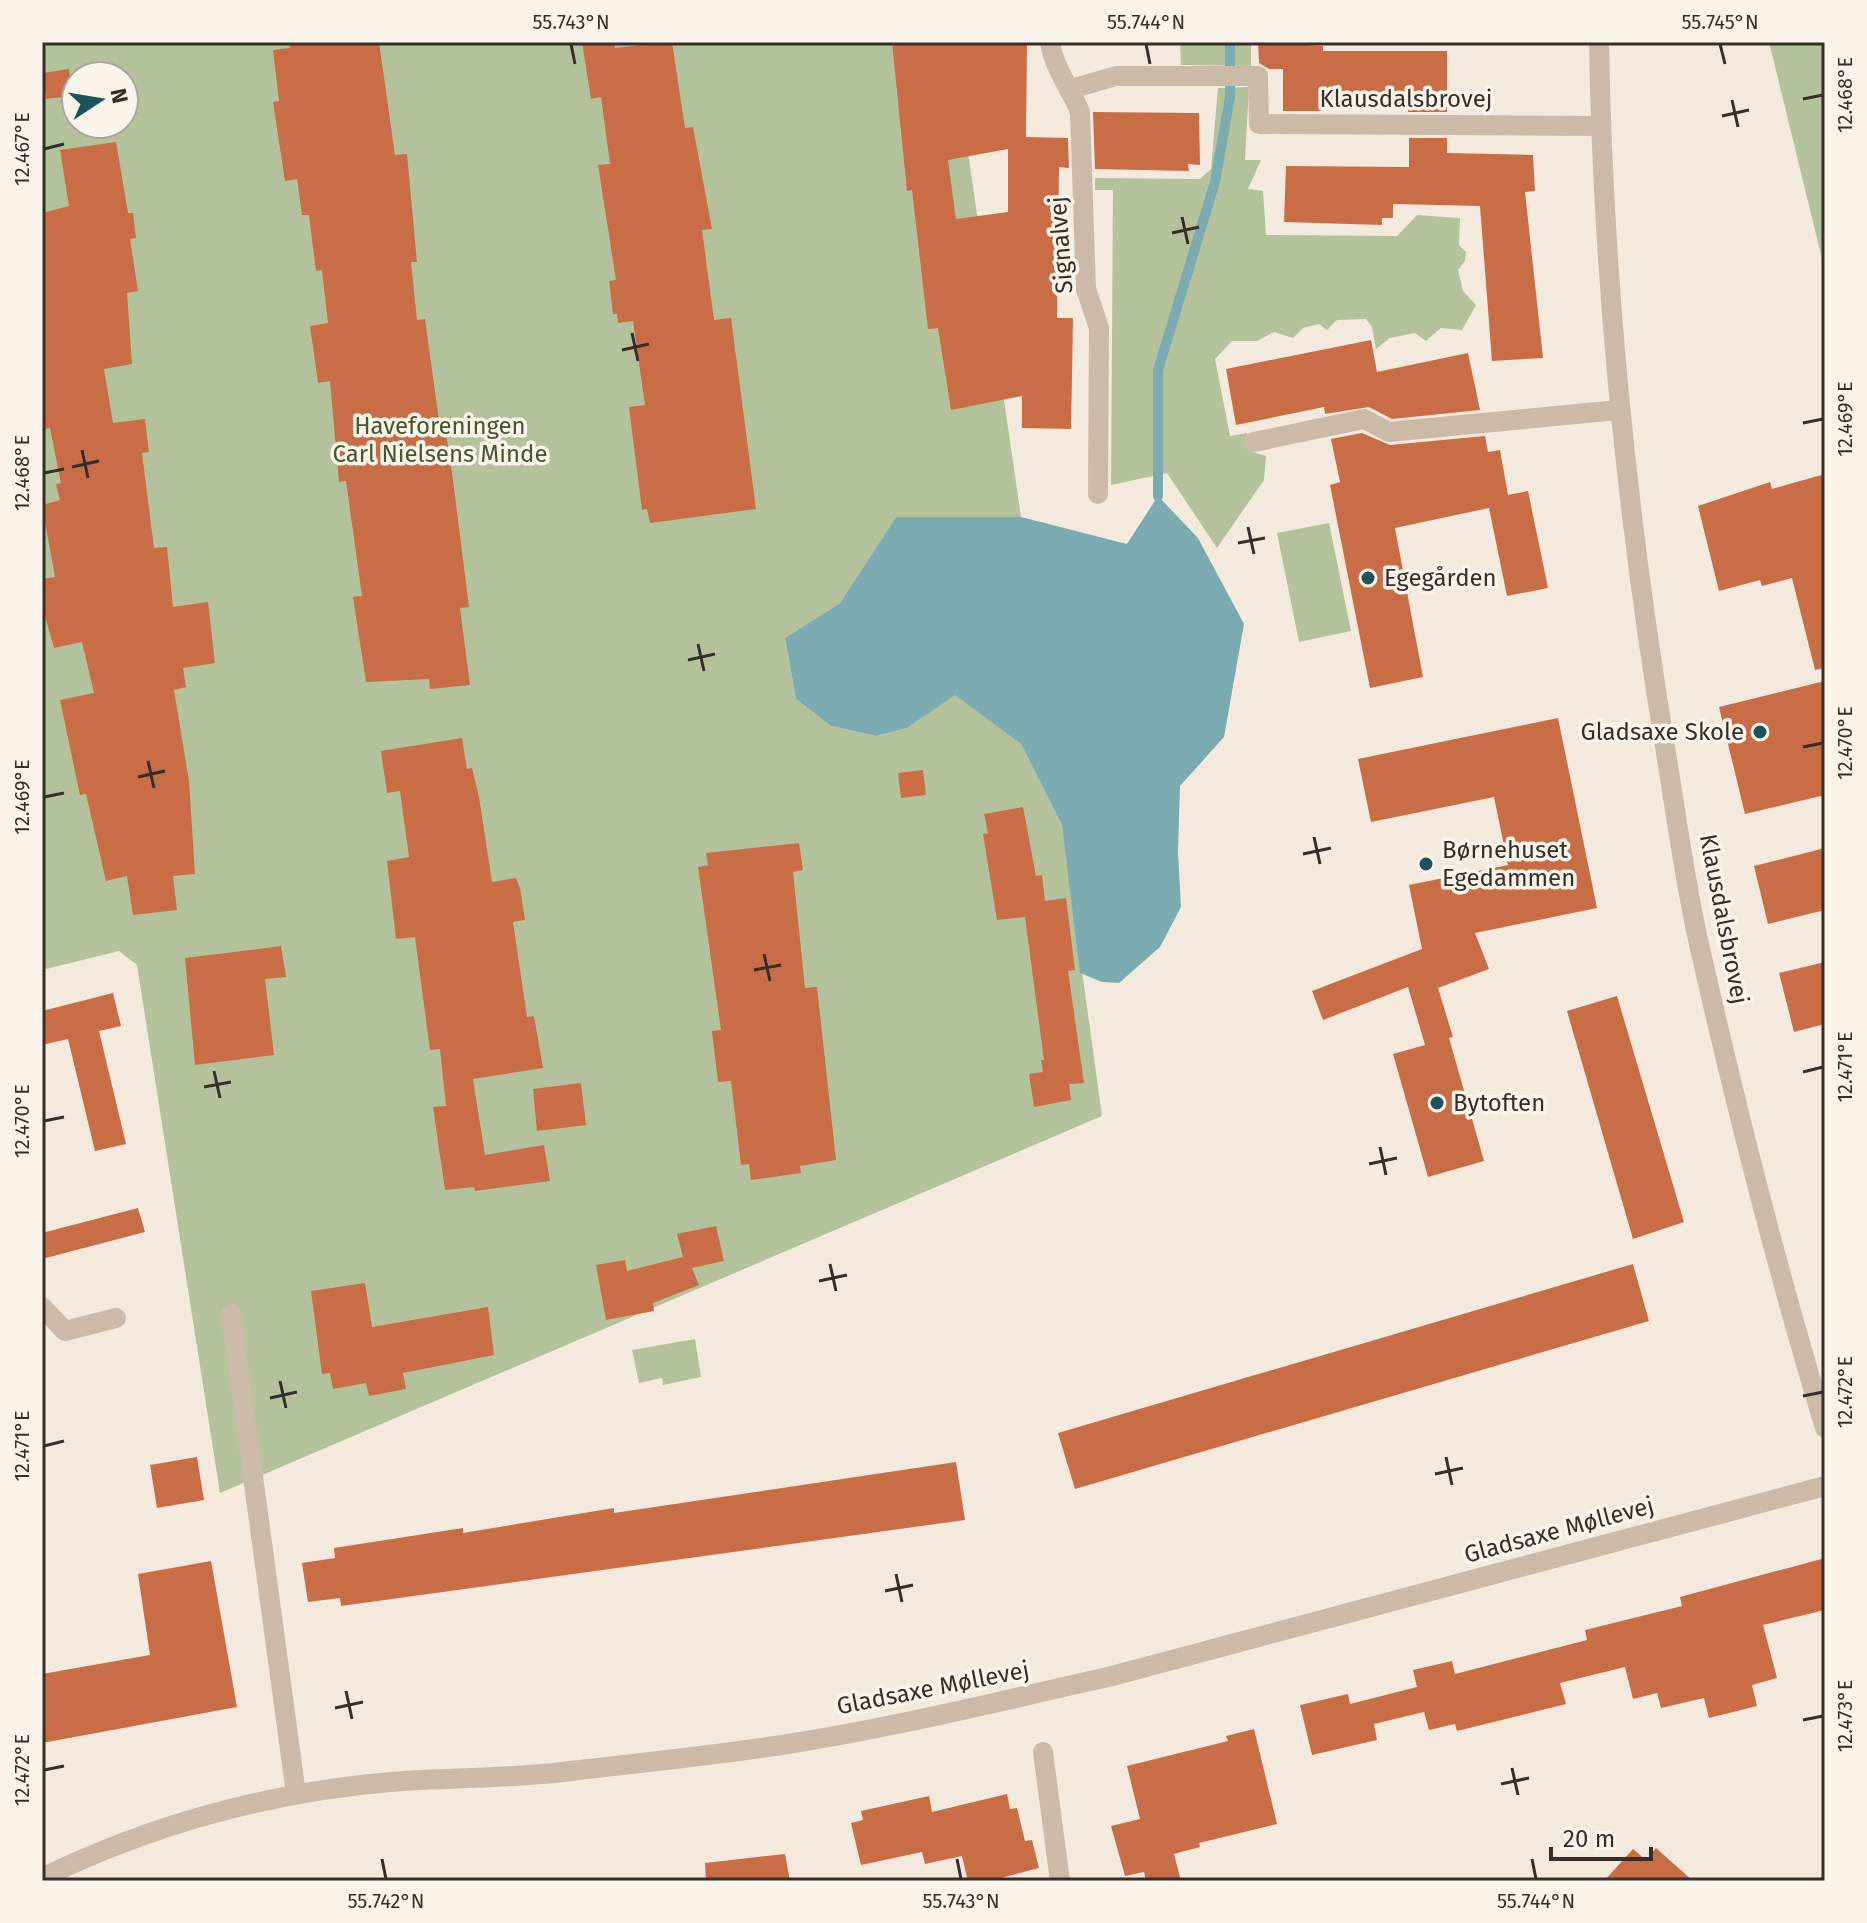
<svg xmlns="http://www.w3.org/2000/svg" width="1867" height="1923" font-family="'Fira Sans',sans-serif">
	<rect width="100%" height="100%" fill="#f3eadd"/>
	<!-- green -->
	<path fill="#b4c29c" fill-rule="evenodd" d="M 42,42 L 952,42 L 1021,517 L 896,517 L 840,603 L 785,638 L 796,699 L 831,726 L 876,736 L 907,728 L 955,694 L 1021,744 L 1062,825 L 1102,1116 L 220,1493 L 137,965 L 119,951 L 42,970 ZM 76,76 L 124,76 L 124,124 L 76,124 Z
		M 1180,42 L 1251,42 L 1251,66 L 1181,65 Z
		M 1769,42 L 1825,42 L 1825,271 Z
		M 1249,87 L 1245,160 L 1261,160 L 1248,189 L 1263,191 L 1266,235 L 1397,236 L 1417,215 L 1460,218 L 1459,245 L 1466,252 L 1465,261 L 1458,270 L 1463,291 L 1476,305 L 1462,330 L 1441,328 L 1426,341 L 1415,333 L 1390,338 L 1376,349 L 1372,327 L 1366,319 L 1337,320 L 1327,330 L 1319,324 L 1303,328 L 1293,338 L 1274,332 L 1257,341 L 1232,341 L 1215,359 L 1230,436 L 1247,433 L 1253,452 L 1266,456 L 1264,480 L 1217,548 L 1167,473 L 1111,485 L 1113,190 L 1095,190 L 1095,178 L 1200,179 L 1211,169 L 1218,88 Z
		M 1329,523 L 1351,631 L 1299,642 L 1277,533 Z
		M 695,1339 L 701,1377 L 663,1385 L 662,1378 L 639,1383 L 632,1350 Z"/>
	<!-- water -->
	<path fill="#7babb1" d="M 1158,496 L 1198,538 L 1244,624 L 1224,737 L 1180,786 L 1178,852 L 1181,907 L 1160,947 L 1119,983 L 1102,982 L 1080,973 L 1062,825 L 1021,744 L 955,695 L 907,728 L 876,736 L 831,726 L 796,699 L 785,638 L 840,603 L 896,517 L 1021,517 L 1127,544 Z"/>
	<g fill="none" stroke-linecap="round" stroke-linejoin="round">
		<!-- stream -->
		<path stroke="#7babb1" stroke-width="10" d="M 1158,496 L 1158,370 L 1215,182 L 1230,97 L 1230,42"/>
	</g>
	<!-- building -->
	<path fill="#c86d46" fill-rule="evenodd" d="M 289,42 L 379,42 L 395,155 L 407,154 L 417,262 L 411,262 L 417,320 L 425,319 L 440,428 L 445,427 L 453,480 L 469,607 L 460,608 L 470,685 L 430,689 L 429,679 L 366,682 L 353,597 L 362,596 L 346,481 L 339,482 L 330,381 L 318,383 L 310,326 L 328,323 L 322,270 L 316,271 L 309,215 L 302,215 L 297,179 L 285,181 L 273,102 L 279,101 L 273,50 L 290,48 Z
		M 582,42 L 614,42 L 615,48 L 672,42 L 685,128 L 693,127 L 712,229 L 702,230 L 714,320 L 731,318 L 756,509 L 650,523 L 647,509 L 642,510 L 629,407 L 645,405 L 633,321 L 618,323 L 617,314 L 613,314 L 609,281 L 616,280 L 598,165 L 610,164 L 601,97 L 591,99 Z
		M 892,42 L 1027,42 L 1026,137 L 1068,138 L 1069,168 L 1059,167 L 1057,318 L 1073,318 L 1071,429 L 1022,428 L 1022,396 L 951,410 L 938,328 L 928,329 L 912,190 L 907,191 ZM 1008,149 L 1008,212 L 956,219 L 948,160 Z
		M 1258,42 L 1323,46 L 1323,51 L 1447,51 L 1447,112 L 1408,112 L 1408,106 L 1321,106 L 1321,111 L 1283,111 L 1283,69 L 1269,69 L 1259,63 Z
		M 69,69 L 72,96 L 46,99 L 43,73 Z
		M 1093,112 L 1199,113 L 1200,165 L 1188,164 L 1189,171 L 1095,169 Z
		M 1409,138 L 1447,138 L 1447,153 L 1533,155 L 1535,191 L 1525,192 L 1543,358 L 1492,361 L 1480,206 L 1393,204 L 1393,218 L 1382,218 L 1382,225 L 1284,222 L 1286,166 L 1409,167 Z
		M 116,142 L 128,213 L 133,213 L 136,238 L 130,239 L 138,291 L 127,293 L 132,364 L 104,369 L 113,423 L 145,419 L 149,452 L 142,453 L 154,548 L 167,547 L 173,607 L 208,602 L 215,663 L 183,668 L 186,687 L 174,690 L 189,781 L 195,874 L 173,876 L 177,910 L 133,915 L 127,876 L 106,881 L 86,794 L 80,795 L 60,700 L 94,693 L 82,642 L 54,648 L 42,605 L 42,579 L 55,577 L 42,505 L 60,500 L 56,484 L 61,483 L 50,428 L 42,430 L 42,213 L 69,206 L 60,150 Z
		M 1371,340 L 1377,372 L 1468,353 L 1480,410 L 1392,419 L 1369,407 L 1325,414 L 1324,407 L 1236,425 L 1226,369 Z
		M 1362,433 L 1390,445 L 1485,436 L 1488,452 L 1500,450 L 1508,495 L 1528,491 L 1548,588 L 1507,596 L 1489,508 L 1395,528 L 1423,677 L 1370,688 L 1330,485 L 1340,482 L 1331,439 Z
		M 1825,474 L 1825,668 L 1815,670 L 1792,578 L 1762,586 L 1760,580 L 1719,591 L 1698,506 L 1770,482 L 1772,489 Z
		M 1825,681 L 1825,795 L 1745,814 L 1719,707 Z
		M 1558,718 L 1597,908 L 1475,933 L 1489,969 L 1438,988 L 1453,1037 L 1441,1040 L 1449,1038 L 1484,1161 L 1428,1177 L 1393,1054 L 1425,1045 L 1408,987 L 1323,1020 L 1312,991 L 1422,949 L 1409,885 L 1508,865 L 1494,797 L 1371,822 L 1358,759 Z
		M 462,738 L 467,769 L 472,768 L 479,797 L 492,882 L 516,878 L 520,888 L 525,920 L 513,922 L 527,1017 L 534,1016 L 543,1068 L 473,1079 L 485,1155 L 544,1145 L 550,1181 L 475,1191 L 474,1187 L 445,1190 L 433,1107 L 446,1106 L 440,1049 L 430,1050 L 415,937 L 396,939 L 387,861 L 409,857 L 400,791 L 387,793 L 381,751 Z
		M 923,770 L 926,795 L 901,798 L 898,773 Z
		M 1023,807 L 1036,876 L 1042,875 L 1045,901 L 1066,898 L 1075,970 L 1068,971 L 1084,1083 L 1069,1084 L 1071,1100 L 1034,1107 L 1029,1074 L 1043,1072 L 1041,1060 L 1044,1060 L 1025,917 L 997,920 L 983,834 L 988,833 L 984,814 Z
		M 799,843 L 803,870 L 793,872 L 805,988 L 817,987 L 836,1160 L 800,1166 L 801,1173 L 751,1180 L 749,1164 L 741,1165 L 731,1081 L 718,1082 L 712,1031 L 721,1030 L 698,867 L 708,865 L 706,853 Z
		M 1825,848 L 1825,910 L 1768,924 L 1754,866 Z
		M 281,946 L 286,977 L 265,979 L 274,1055 L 195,1065 L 185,958 Z
		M 1825,962 L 1825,1024 L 1794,1032 L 1779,973 Z
		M 113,993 L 121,1026 L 99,1031 L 126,1144 L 95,1151 L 68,1039 L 42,1045 L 42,1011 Z
		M 1617,996 L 1684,1222 L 1633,1239 L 1567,1011 Z
		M 581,1083 L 586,1125 L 537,1131 L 533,1089 Z
		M 138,1208 L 145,1232 L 42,1259 L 42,1233 Z
		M 716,1226 L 724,1261 L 692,1268 L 699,1285 L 653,1303 L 654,1311 L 606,1320 L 596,1265 L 625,1260 L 627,1271 L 683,1257 L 677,1234 Z
		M 1633,1264 L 1649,1321 L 1075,1489 L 1058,1433 Z
		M 365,1283 L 372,1327 L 488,1307 L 494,1355 L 403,1373 L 406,1389 L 369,1396 L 366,1383 L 333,1389 L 330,1373 L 322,1374 L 311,1291 Z
		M 197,1457 L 204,1500 L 157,1508 L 150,1465 Z
		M 956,1462 L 965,1520 L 341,1606 L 340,1598 L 308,1602 L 302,1563 L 335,1558 L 334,1548 L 463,1528 L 463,1533 L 614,1508 L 614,1513 Z
		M 1825,1558 L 1825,1610 L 1763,1625 L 1777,1678 L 1752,1685 L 1757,1706 L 1709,1718 L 1704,1698 L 1661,1708 L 1657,1693 L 1633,1699 L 1625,1667 L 1560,1683 L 1566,1704 L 1457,1731 L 1455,1724 L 1429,1730 L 1424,1712 L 1374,1724 L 1377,1740 L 1312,1755 L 1300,1705 L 1348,1694 L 1350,1704 L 1417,1687 L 1413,1670 L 1452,1661 L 1455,1674 L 1587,1640 L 1585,1630 L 1682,1606 L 1680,1597 Z
		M 211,1561 L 237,1707 L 42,1743 L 42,1674 L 150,1655 L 138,1574 Z
		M 1254,1729 L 1277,1824 L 1199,1843 L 1200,1847 L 1174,1854 L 1181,1881 L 1146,1881 L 1144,1872 L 1125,1876 L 1111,1826 L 1140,1819 L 1127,1766 L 1228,1741 L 1226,1736 Z
		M 1007,1794 L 1010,1809 L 1017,1808 L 1025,1841 L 1032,1840 L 1039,1868 L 990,1881 L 968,1881 L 962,1856 L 925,1864 L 922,1852 L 861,1865 L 851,1823 L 863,1820 L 861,1811 L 929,1796 L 932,1812 Z
		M 1656,1848 L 1693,1881 L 1604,1881 L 1633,1849 L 1646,1860 Z
		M 785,1854 L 790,1881 L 706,1881 L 705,1863 Z"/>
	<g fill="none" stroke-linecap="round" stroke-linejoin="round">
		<!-- minor -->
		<path stroke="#cbbaa8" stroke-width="20" d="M 1050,42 C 1054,69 1070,87 1080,112 L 1086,289 L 1099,328 L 1098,494
			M 1599,42 C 1603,281 1627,518 1666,753 C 1676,814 1684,875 1697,935 C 1734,1100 1776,1266 1825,1428
			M 1071,89 L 1116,76 L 1258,76 L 1259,124 L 1601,126
			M 1254,442 L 1364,419 L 1389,432 L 1618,410
			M 42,1307 L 65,1331 L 116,1318
			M 231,1314 L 296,1794
			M 1043,1752 L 1060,1881
			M 42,1878 C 150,1825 270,1792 390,1782 C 450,1777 511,1779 571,1771 C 639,1763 707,1756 775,1746 C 888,1729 1001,1701 1112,1676 L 1825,1486"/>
	</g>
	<!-- ticks -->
	<path fill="none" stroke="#382e29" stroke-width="3" d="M 571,44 L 575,64M 1146,44 L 1150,64M 1720,44 L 1725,64M 1803,99 L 1823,95M 1732,100 L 1738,127M 1722,116 L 1749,110M 44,149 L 64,144M 1182,217 L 1188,244M 1172,233 L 1199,227M 632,333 L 638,361M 622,350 L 649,344M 1803,423 L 1823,419M 82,450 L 88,478M 72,467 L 99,461M 44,473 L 64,469M 1248,527 L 1254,554M 1238,543 L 1265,538M 698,644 L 704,671M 688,660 L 715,654M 1803,747 L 1823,743M 148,761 L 154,788M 138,777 L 165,771M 44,797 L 64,793M 1314,837 L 1320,864M 1303,854 L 1331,848M 764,954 L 770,981M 754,970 L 781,965M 214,1071 L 220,1098M 1803,1072 L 1823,1067M 204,1087 L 231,1082M 44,1121 L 64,1117M 1380,1147 L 1386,1175M 1369,1164 L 1397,1158M 830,1264 L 836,1291M 819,1281 L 847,1275M 280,1381 L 286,1408M 1803,1396 L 1823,1392M 270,1398 L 297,1392M 44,1446 L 64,1441M 1446,1457 L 1452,1485M 1435,1474 L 1463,1468M 896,1574 L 902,1602M 885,1591 L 913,1585M 346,1691 L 352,1719M 335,1708 L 363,1702M 1803,1720 L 1823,1716M 1512,1768 L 1518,1795M 44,1770 L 64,1766M 1501,1784 L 1529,1778M 382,1859 L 386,1879M 957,1859 L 961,1879M 1532,1859 L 1536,1879"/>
	<!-- markers -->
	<g fill="#1d535b" stroke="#faf4ea" stroke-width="3">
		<circle cx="1368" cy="578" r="8"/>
		<circle cx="1760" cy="732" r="8"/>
		<circle cx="1426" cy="864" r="8"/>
		<circle cx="1437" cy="1103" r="8"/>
	</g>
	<g text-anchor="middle" stroke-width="7" stroke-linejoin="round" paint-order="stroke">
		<!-- street labels -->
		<g font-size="24" fill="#382e29" stroke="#faf4ea">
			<text x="1406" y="107">Klausdalsbrovej</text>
			<text transform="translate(1061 245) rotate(-94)" y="8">Signalvej</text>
			<text transform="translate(1724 919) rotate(79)" y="8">Klausdalsbrovej</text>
			<text transform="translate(1559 1530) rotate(-15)" y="8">Gladsaxe Møllevej</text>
			<text transform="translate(933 1688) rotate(-11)" y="8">Gladsaxe Møllevej</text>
		</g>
		<!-- park labels -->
		<g font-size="24" fill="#45572c" stroke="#faf4ea">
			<text x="440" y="434">Haveforeningen<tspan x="440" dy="28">Carl Nielsens Minde</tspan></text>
		</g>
		<!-- poi labels -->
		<g font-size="24" fill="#382e29" stroke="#faf4ea" text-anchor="start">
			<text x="1384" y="586">Egegården</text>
			<text x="1744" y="740" text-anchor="end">Gladsaxe Skole</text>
			<text x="1442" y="858">Børnehuset<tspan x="1442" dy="28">Egedammen</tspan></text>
			<text x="1453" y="1111">Bytoften</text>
		</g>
	</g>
	<!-- border -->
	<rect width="1867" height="1923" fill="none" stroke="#faf4ea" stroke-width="88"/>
	<!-- north arrow -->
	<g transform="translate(100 100) rotate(78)"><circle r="38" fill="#faf4ea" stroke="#aca59d" stroke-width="2"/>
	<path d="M0-6L14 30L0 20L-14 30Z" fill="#1d535b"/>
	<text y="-12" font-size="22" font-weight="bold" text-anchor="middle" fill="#382e29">N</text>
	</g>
	<!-- scale -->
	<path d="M1551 1847v12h100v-12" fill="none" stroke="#382e29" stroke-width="4"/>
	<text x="1563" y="1847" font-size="24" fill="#382e29" stroke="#faf4ea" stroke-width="6" paint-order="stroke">20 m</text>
	<rect x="44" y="44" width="1779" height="1835" fill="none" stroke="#382e29" stroke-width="3"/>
	<g font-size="20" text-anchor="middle" fill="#382e29">
		<text x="571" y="29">55.743°N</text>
		<text x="1146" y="29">55.744°N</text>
		<text x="1720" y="29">55.745°N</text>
		<text transform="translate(1845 95) rotate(-90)" y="7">12.468°E</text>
		<text transform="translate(22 149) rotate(-90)" y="7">12.467°E</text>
		<text transform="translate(1845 419) rotate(-90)" y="7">12.469°E</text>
		<text transform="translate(22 473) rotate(-90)" y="7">12.468°E</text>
		<text transform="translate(1845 743) rotate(-90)" y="7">12.470°E</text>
		<text transform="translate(22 797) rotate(-90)" y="7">12.469°E</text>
		<text transform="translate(1845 1067) rotate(-90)" y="7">12.471°E</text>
		<text transform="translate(22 1121) rotate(-90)" y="7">12.470°E</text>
		<text transform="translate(1845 1392) rotate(-90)" y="7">12.472°E</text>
		<text transform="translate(22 1446) rotate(-90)" y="7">12.471°E</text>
		<text transform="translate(1845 1716) rotate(-90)" y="7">12.473°E</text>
		<text transform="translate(22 1770) rotate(-90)" y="7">12.472°E</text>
		<text x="386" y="1908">55.742°N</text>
		<text x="961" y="1908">55.743°N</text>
		<text x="1536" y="1908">55.744°N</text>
	</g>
</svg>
